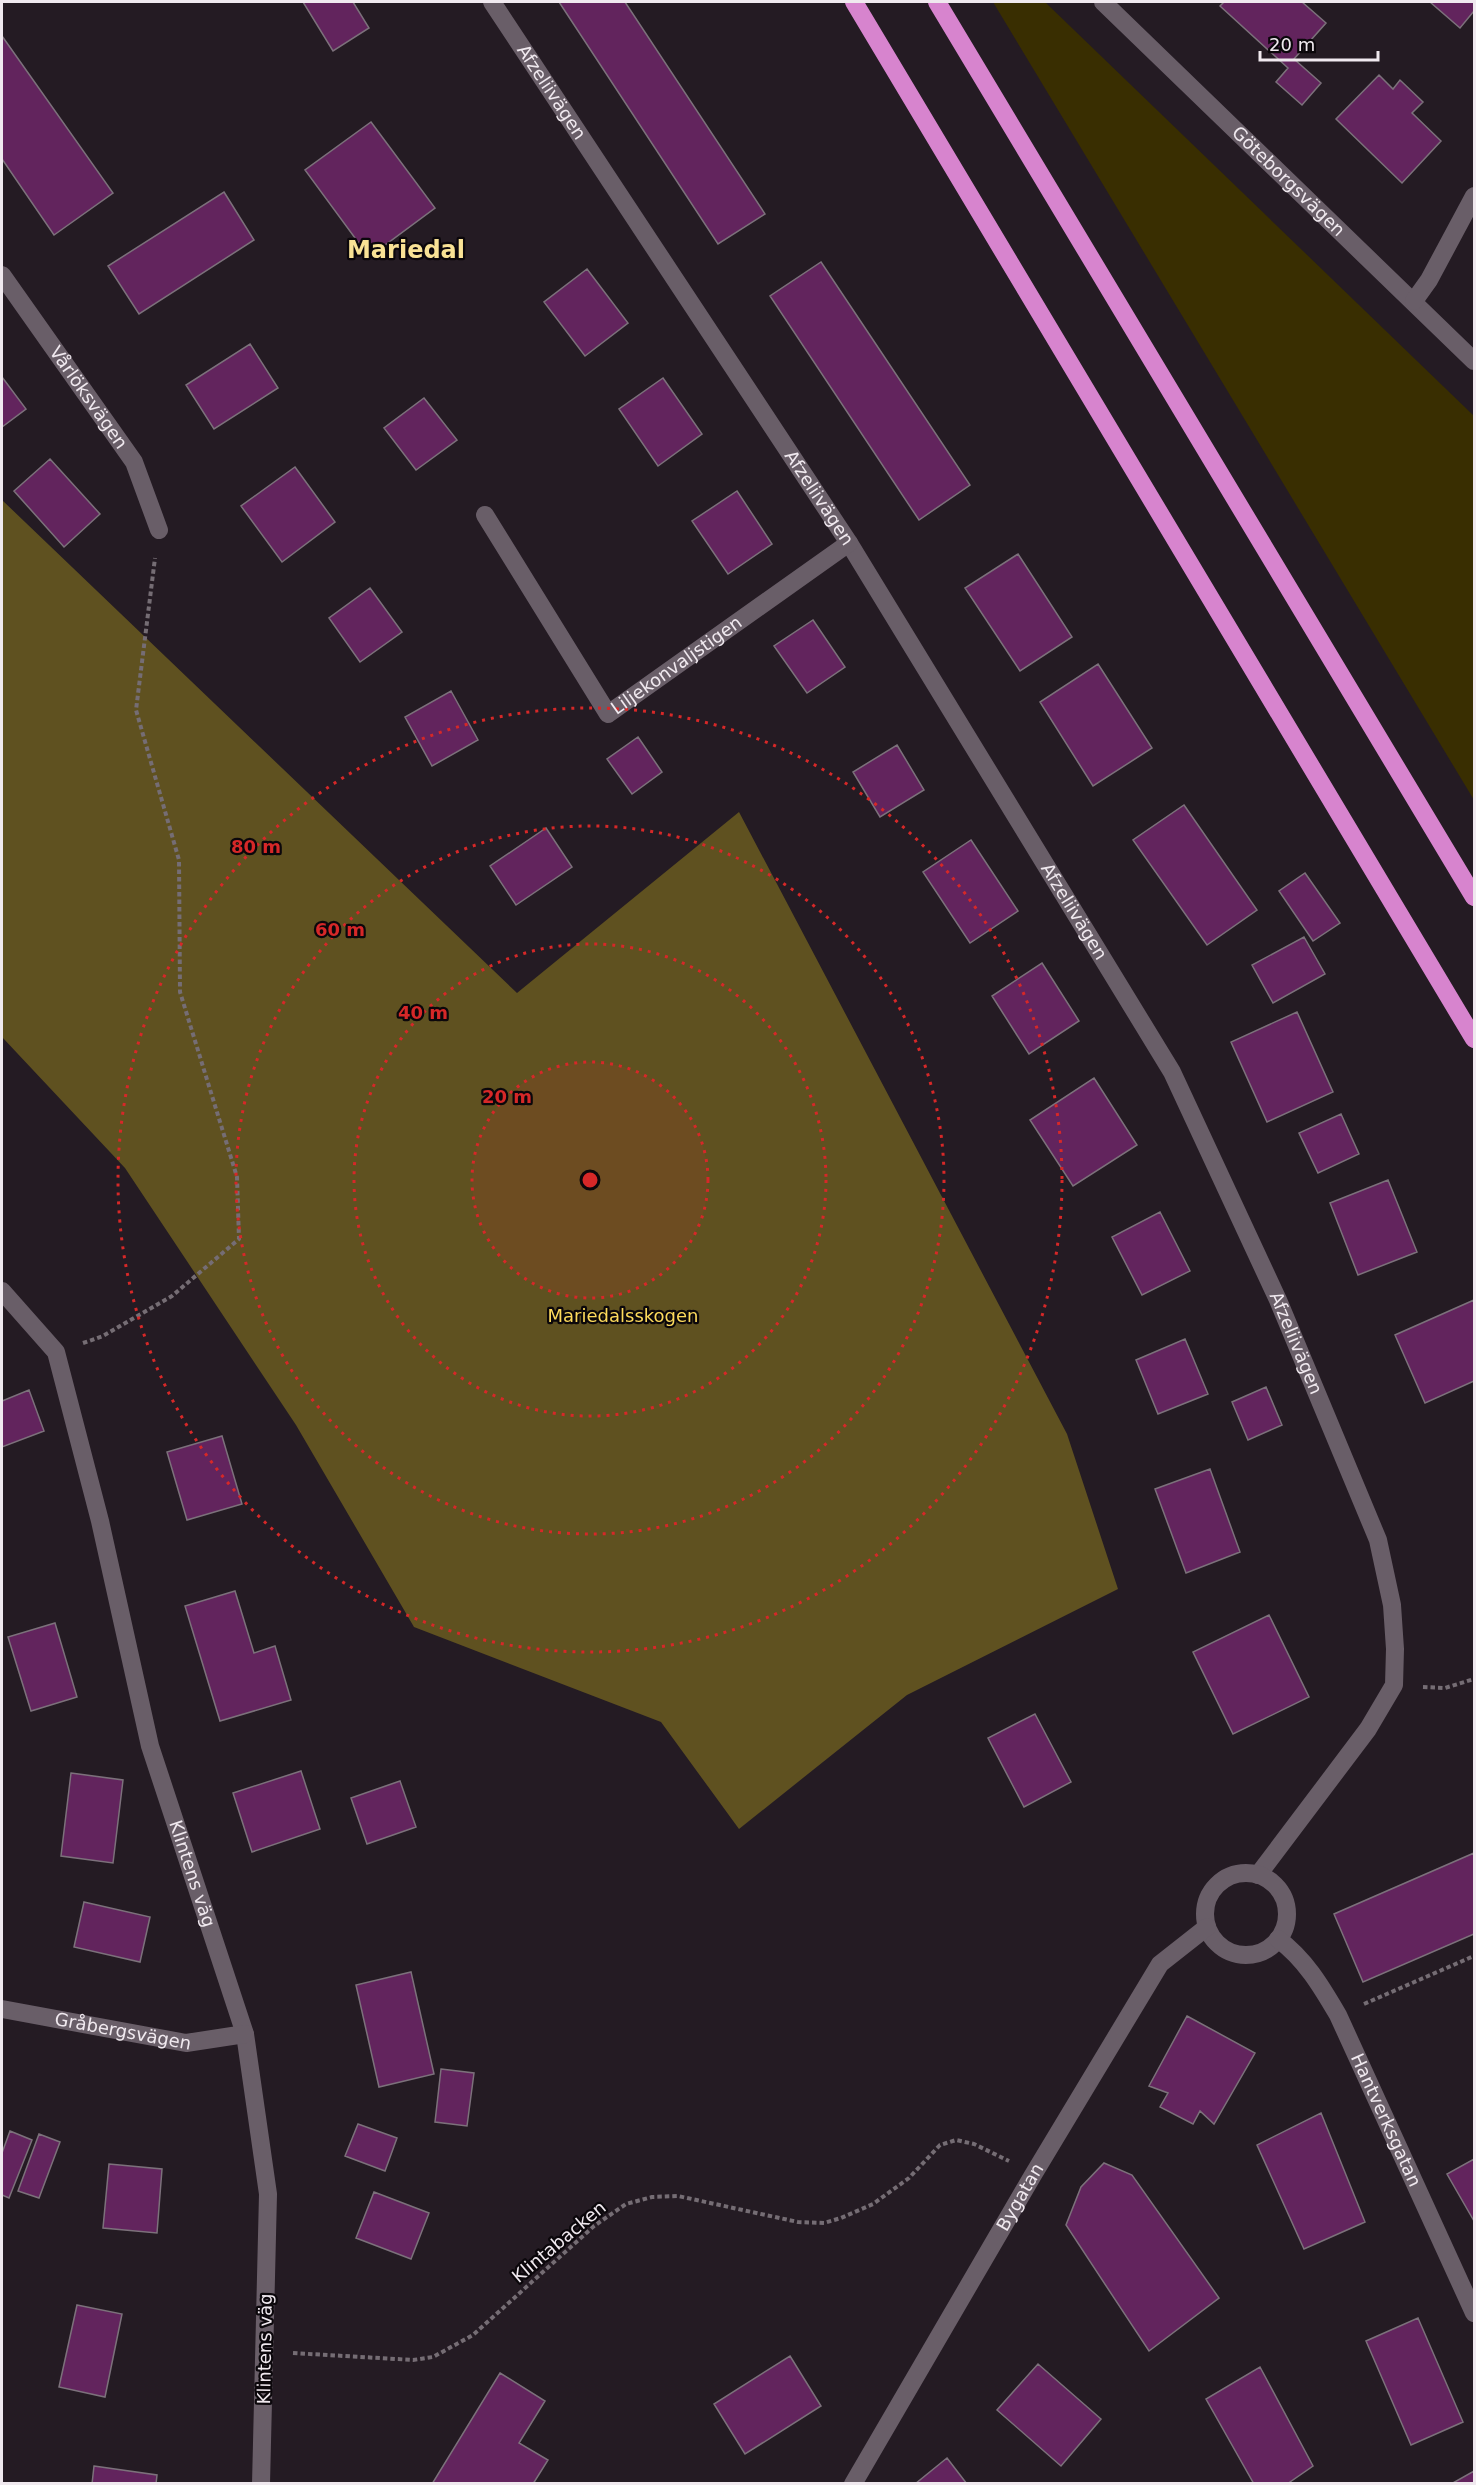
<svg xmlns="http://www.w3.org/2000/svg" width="1476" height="2485" font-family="'DejaVu Sans',sans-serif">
	<rect width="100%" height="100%" fill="#241b23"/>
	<!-- green -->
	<path fill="#392e01" d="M 993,2 L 1045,2 L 1474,416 L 1474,800 Z"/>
	<!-- forest -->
	<path fill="#5f5120" d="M 2,500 L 517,993 L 739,812 L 1067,1434 L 1118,1589 L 907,1695 L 739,1829 L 661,1722 L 414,1627 L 296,1425 L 125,1168 L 2,1037 Z"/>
	<!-- building -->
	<path fill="#62245d" stroke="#7c717b" stroke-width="1.5" d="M 303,2 L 353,2 L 369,28 L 333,51 Z
		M 559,2 L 625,2 L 765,214 L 718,244 Z
		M 1224,2 L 1302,2 L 1326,23 L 1294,59 L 1321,83 L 1302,105 L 1276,82 L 1288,68 L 1220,6 Z
		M 1430,2 L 1474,2 L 1474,11 L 1460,28 Z
		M 2,36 L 113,193 L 54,235 L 2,159 Z
		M 1379,75 L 1393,89 L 1400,80 L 1423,102 L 1412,113 L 1441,141 L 1402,183 L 1336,119 Z
		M 371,122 L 435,208 L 369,257 L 305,170 Z
		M 224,192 L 254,240 L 139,314 L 108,266 Z
		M 821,262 L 970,485 L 919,520 L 770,296 Z
		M 587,269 L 628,323 L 585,356 L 544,302 Z
		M 250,344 L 278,388 L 214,429 L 186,385 Z
		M 2,377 L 26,409 L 2,427 Z
		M 663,378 L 702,434 L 658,466 L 619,409 Z
		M 424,398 L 457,440 L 416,470 L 384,428 Z
		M 50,459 L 100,514 L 64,547 L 14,491 Z
		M 295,467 L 335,522 L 282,562 L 241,506 Z
		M 737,491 L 772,544 L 728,574 L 692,521 Z
		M 1018,554 L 1072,637 L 1020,671 L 965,588 Z
		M 370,588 L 402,632 L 360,662 L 329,618 Z
		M 813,620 L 845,667 L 807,693 L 774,646 Z
		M 1098,664 L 1152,748 L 1093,786 L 1040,702 Z
		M 451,691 L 478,740 L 432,766 L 405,717 Z
		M 638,737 L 662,772 L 632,794 L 607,759 Z
		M 897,745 L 924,790 L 880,817 L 853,772 Z
		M 1184,805 L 1257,910 L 1207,945 L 1133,840 Z
		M 546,828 L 572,867 L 516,905 L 490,866 Z
		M 971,840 L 1018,911 L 970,943 L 923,872 Z
		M 1305,873 L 1340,923 L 1313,941 L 1279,891 Z
		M 1304,937 L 1325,974 L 1273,1003 L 1252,965 Z
		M 1042,963 L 1079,1021 L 1029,1054 L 992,996 Z
		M 1297,1012 L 1333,1092 L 1267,1122 L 1231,1042 Z
		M 1094,1078 L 1137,1145 L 1073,1186 L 1030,1120 Z
		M 1341,1114 L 1359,1154 L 1318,1173 L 1299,1133 Z
		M 1388,1180 L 1417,1252 L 1358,1275 L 1330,1203 Z
		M 1160,1212 L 1190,1271 L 1142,1295 L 1112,1237 Z
		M 1474,1300 L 1474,1381 L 1425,1403 L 1395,1335 Z
		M 1185,1339 L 1208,1394 L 1158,1414 L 1136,1360 Z
		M 1266,1387 L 1282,1425 L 1248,1440 L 1232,1402 Z
		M 29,1390 L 44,1431 L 2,1447 L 2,1401 Z
		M 222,1436 L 242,1504 L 187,1520 L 167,1452 Z
		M 1210,1469 L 1240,1552 L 1186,1573 L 1155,1489 Z
		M 235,1591 L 254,1653 L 275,1646 L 291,1700 L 220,1721 L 185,1606 Z
		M 1269,1615 L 1309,1697 L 1233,1734 L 1193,1652 Z
		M 55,1623 L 77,1697 L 31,1711 L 8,1637 Z
		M 1035,1714 L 1071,1782 L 1024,1807 L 988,1738 Z
		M 301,1771 L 320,1829 L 252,1852 L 233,1793 Z
		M 71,1773 L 123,1780 L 113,1863 L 61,1856 Z
		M 400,1781 L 416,1827 L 367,1844 L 351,1798 Z
		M 1474,1853 L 1474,1934 L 1363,1982 L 1334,1914 Z
		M 84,1902 L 150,1917 L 140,1962 L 74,1947 Z
		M 411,1972 L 434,2074 L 379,2087 L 356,1985 Z
		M 1187,2016 L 1255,2053 L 1214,2124 L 1200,2111 L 1193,2124 L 1160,2107 L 1168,2093 L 1149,2086 Z
		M 441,2069 L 474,2073 L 467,2126 L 435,2122 Z
		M 1321,2113 L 1365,2222 L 1304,2249 L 1257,2145 Z
		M 358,2124 L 397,2138 L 385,2171 L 345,2156 Z
		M 10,2131 L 32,2140 L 9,2198 L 2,2195 L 2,2153 Z
		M 39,2134 L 60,2142 L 39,2198 L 18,2191 Z
		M 1474,2159 L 1474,2221 L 1447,2174 Z
		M 1104,2163 L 1132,2175 L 1219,2298 L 1149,2351 L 1066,2225 L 1081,2187 Z
		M 109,2164 L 162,2169 L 157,2233 L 103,2228 Z
		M 374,2192 L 429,2213 L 411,2259 L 356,2238 Z
		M 77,2305 L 122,2314 L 105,2397 L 59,2387 Z
		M 1418,2318 L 1463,2422 L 1411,2445 L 1366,2341 Z
		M 790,2356 L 821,2406 L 745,2454 L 714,2404 Z
		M 1038,2364 L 1101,2419 L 1061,2466 L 997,2410 Z
		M 1260,2367 L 1313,2466 L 1287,2484 L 1254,2484 L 1206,2399 Z
		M 500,2373 L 545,2401 L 519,2443 L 548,2460 L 533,2484 L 432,2484 Z
		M 947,2458 L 967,2484 L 915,2484 Z
		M 94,2466 L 157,2475 L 156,2484 L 92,2484 Z
		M 1474,2471 L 1474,2484 L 1451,2484 Z"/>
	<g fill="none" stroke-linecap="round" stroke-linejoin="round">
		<!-- path -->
		<path stroke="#756d74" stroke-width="4" stroke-dasharray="4.5 3" stroke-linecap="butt" d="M 83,1343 L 103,1336 L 172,1296 L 239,1239 L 237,1177 L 180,992 L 179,860 L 136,710 L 155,558
			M 1423,1687 L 1445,1688 L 1474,1679
			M 1364,2004 L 1474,1956
			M 293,2353 L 413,2360 L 433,2357 L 473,2335 L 594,2226 L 626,2204 L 652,2197 L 678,2196 L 798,2222 L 824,2223 L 841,2218 L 873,2204 L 909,2178 L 940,2145 L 956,2140 L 974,2144 L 1009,2161"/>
		<!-- minor -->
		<g stroke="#695e68" stroke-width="18">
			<path id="s1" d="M 492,2 L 849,543 L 1172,1072 L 1278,1300 L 1378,1540 L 1392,1605 L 1395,1649 L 1394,1685 L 1368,1729 L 1258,1875"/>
			<path id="s2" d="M 1103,2 L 1474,361"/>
			<path id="s3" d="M 2,275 L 134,462 L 159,530"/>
			<path d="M 1414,301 L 1429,280 L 1474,196"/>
			<path id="s4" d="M 485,515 L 608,714 L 849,543"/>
			<path id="s5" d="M 2,1291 L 56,1352 L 100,1521 L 150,1746 L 245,2034 L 268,2194 L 261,2484"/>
			<circle cx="1246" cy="1914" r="41"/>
			<path id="s6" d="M 1278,1939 C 1305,1959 1321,1986 1338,2015 L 1474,2313"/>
			<path id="s7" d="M 2,2009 L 186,2043 L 245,2034"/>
			<path id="s8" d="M 853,2484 L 1033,2175 L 1160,1964 L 1207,1927"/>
		</g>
		<!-- highway -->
		<path stroke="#d784ce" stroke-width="18" d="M 854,2 L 1474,1039
			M 937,2 L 1474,897"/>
	</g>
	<!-- distance rings -->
	<circle cx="590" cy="1180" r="118" fill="#d62828" fill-opacity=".12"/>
	<g fill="none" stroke="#d62828" stroke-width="3" stroke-dasharray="3 6">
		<circle cx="590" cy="1180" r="118"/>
		<circle cx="590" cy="1180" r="236"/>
		<circle cx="590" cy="1180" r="354"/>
		<circle cx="590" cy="1180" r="472"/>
	</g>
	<g text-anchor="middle" stroke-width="4.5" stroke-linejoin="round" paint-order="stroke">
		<!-- street labels -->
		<g font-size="18" fill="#f0e9ef" stroke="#0b070b">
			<text dy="6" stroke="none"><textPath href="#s1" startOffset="108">Afzeliivägen</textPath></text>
			<text dy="6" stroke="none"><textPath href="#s2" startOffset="258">Göteborgsvägen</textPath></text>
			<text dy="6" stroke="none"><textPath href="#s3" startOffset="150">Vårlöksvägen</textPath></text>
			<text dy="6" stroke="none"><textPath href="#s1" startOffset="594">Afzeliivägen</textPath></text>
			<text dy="6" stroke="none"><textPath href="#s4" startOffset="318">Liljekonvaljstigen</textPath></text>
			<text dy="6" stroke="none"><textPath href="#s1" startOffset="1080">Afzeliivägen</textPath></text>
			<text dy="6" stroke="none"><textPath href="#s1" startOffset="1566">Afzeliivägen</textPath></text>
			<text dy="6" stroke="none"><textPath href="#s5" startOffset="621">Klintens väg</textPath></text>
			<text dy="6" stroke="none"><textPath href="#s7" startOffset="123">Gråbergsvägen</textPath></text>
			<text dy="6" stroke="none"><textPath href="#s6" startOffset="213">Hantverksgatan</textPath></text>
			<text dy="6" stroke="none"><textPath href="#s8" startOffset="332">Bygatan</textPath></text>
			<text transform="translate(559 2242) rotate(-40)" y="6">Klintabacken</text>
			<text transform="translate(265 2349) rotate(-89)" y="6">Klintens väg</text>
		</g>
		<!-- park labels -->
		<g font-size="18" fill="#fdda5c" stroke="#0b070b">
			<text x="623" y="1322">Mariedalsskogen</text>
		</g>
		<!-- district labels -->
		<g font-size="24" font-weight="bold" fill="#f9e295" stroke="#0b070b">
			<text x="406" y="258">Mariedal</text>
		</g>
	</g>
	<circle cx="590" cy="1180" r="9" fill="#d62828" stroke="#0b070b" stroke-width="3"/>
	<g font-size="18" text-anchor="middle" font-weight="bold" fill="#d62828" stroke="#0b070b" stroke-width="4.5" stroke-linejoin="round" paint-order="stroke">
		<text x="256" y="853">80 m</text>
		<text x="340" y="936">60 m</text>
		<text x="423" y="1019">40 m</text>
		<text x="507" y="1103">20 m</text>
	</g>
	<!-- border -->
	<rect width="1476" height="2485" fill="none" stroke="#f0e9ef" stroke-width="6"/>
	<!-- scale -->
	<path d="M1260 51v9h118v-9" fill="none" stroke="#f0e9ef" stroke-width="3"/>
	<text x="1269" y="51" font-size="18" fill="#f0e9ef" stroke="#0b070b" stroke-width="4.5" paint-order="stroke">20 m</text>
</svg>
